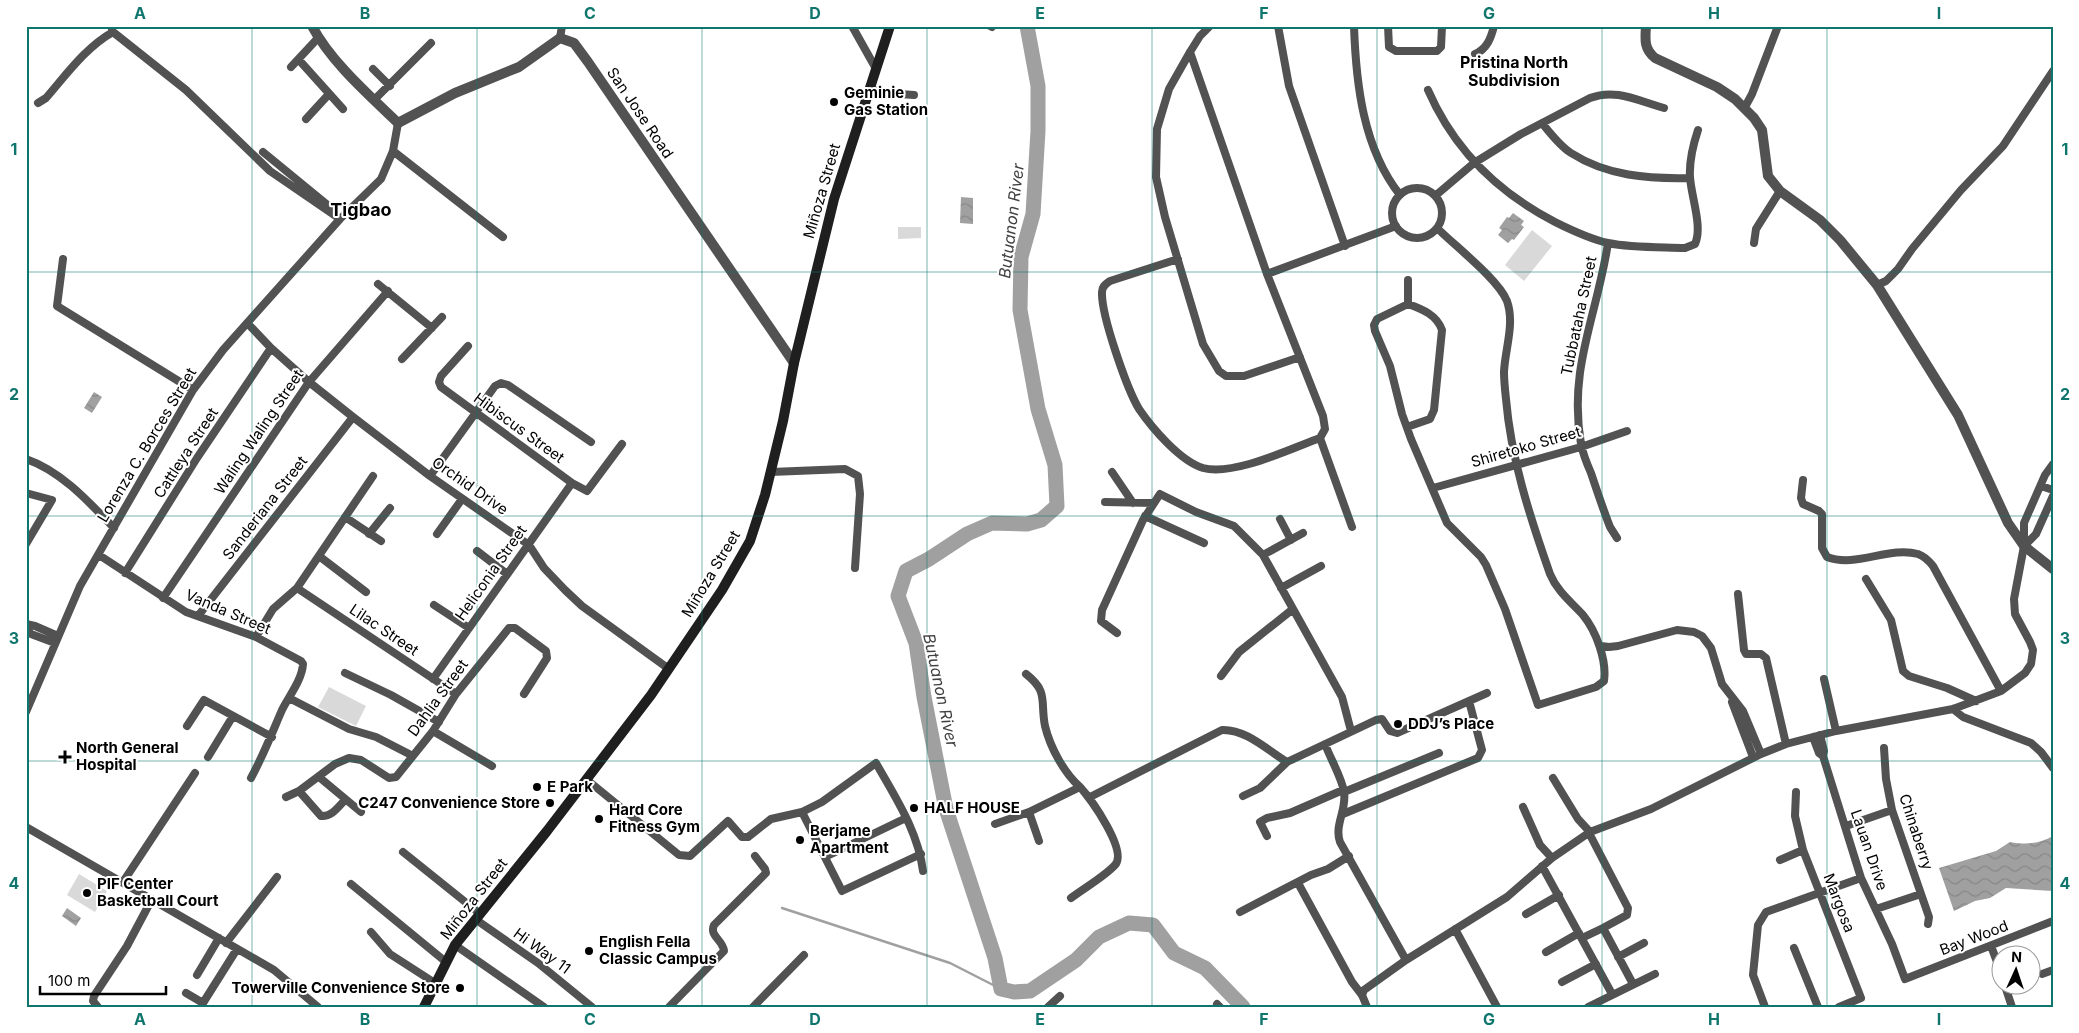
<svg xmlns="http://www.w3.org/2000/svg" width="2079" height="1033" font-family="Inter,sans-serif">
	<defs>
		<pattern id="water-waves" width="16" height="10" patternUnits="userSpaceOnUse" patternTransform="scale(1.25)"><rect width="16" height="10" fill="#a0a0a0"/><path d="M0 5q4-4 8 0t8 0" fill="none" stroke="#888"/></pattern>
	</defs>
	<rect width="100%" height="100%" fill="#fff"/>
	<!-- grass -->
	<path fill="#d9d9d9" d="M 898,227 L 921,227 L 921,238 L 898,239 Z
		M 1532,230 L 1552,246 L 1524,281 L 1505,265 Z
		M 329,687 L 366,706 L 356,726 L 318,707 Z
		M 79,874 L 107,891 L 95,912 L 67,895 Z"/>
	<!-- water -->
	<path fill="url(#water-waves)" d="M 961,197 L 973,198 L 973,224 L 960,223 Z
		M 1513,213 L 1524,221 L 1521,225 L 1524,227 L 1514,240 L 1512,239 L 1508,243 L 1498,235 L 1502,230 L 1499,228 L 1507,217 L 1509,218 Z
		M 94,392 L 102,397 L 92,413 L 84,408 Z
		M 2053,836 L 2053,891 L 2006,888 L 1990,898 L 1975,901 L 1954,911 L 1939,868 L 1996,851 L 2010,842 C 2026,845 2038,844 2053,836 Z
		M 67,908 L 81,918 L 76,926 L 62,916 Z"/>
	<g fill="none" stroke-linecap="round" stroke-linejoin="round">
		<!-- stream -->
		<path stroke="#a0a0a0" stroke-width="2.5" d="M 782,908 L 950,963 L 1001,989"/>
		<!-- river -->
		<path stroke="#a0a0a0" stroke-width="15" d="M 1027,26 L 1038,86 L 1038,131 L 1033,214 L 1021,257 L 1020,310 L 1038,409 L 1055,465 L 1057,506 L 1041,520 L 1027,524 L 992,523 L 967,534 L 929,559 L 906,571 L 898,596 L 916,643 L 924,697 L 946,809 L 995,958 L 1001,989 L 1014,992 L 1030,991 L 1076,960 L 1099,937 L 1129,923 L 1153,925 L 1174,953 L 1205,968 L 1243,1007"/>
		<!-- minor -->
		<path stroke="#525252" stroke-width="8" d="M 111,26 L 113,32 L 186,90 L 270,171 L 340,219
			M 852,26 L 875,67
			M 990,26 L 992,27
			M 1210,26 L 1200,36 L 1190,52 L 1169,89 L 1157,129 L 1156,177 L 1165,217 L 1203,344 L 1219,371 L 1226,376 L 1244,376 L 1300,357
			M 1278,26 L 1289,86 L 1345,246
			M 1354,26 C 1356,84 1363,148 1400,195
			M 1388,26 L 1389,47 L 1396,51 L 1437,51 L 1441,47 L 1442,26
			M 560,38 L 562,26
			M 1475,54 C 1487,49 1491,38 1494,26
			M 299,60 L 343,109
			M 291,67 L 318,38
			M 373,69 L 390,86
			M 869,89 L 885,93 L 914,95
			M 1428,90 C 1454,150 1497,192 1555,222 C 1571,230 1590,239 1608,243 C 1632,248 1660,247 1685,248 L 1695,244 C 1703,227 1691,196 1690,177 C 1689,160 1693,145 1698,130
			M 374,100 L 431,43
			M 38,103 L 46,98 C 66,75 86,47 113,32
			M 1745,107 L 1752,94 L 1778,26
			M 306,119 L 329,94
			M 1542,123 C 1550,133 1560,146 1571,153 C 1607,176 1648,179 1690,178
			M 393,151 L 503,237
			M 263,152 L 335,211
			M1392 213a25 25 0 1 1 50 0a25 25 0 1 1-50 0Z
			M 1435,196 L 1474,163 L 1521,134 L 1590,98 C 1616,88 1638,101 1664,108
			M 1608,243 C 1597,316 1568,368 1581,444 C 1583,454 1587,464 1591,473 C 1597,491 1603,509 1610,527 L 1617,538
			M 1754,243 L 1756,229 L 1780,191
			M 63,259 L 57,306 L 193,390
			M 1178,259 L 1110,281 C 1106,284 1102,286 1102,292 C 1101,315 1127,389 1139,409 C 1152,428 1180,461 1203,468 C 1234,476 1290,449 1320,438 L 1325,429 L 1323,416 L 1267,274 L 1190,52
			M 1267,274 L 1396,226
			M 378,284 L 432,328
			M 1877,285 L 1886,281 L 1898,269 L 1912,249 L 1961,190 L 2003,146 L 2053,71
			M 1408,304 L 1408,280
			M 251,327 L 271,348 L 309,382 L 353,417 L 430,476 L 529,545 L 544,568 L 565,590 L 582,606 L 669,669
			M 468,346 L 441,376 L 439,382 L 441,387 L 572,483 L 587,491 L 622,444
			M 402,359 L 442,317
			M 1407,427 L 1430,419 L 1434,410 L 1442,330 C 1437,315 1422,309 1408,304 L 1377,319 L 1374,325 L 1375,331 L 1390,366 L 1402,414 L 1411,439 L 1447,523 L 1481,557 L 1486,565 L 1505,609 L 1538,705 L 1596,687 L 1604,681 C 1607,660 1596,631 1583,615 C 1571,602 1557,591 1550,574 C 1530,517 1511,459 1506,399 C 1505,390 1504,381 1504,372 C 1505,349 1515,324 1507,301 C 1498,279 1455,246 1437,228
			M 1320,438 L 1352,527
			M 26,459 C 61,471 89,502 114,528
			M 771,472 L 845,469 L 858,476 L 860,494 L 855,568
			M 1112,472 L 1133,503
			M 430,476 L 495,386 L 501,383 L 508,385 L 591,442
			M 1803,480 L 1801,498 L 1803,504 L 1819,511 L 1822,514 L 1822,548 L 1827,557 C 1856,568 1889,546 1918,554 C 1924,556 1929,561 1933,566 L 2001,691
			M 2041,486 L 2053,490
			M 1433,488 L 1581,447 L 1627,431
			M 26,493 L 52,500 L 26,544
			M 1105,502 L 1154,503
			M 1145,516 L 1204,543
			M 345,517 L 381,541
			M 1280,519 L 1291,540
			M 369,534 L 390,508
			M 437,534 L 462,499
			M 2024,546 L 2036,534 L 2053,496
			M 477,551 L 507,574
			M 99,555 L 186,612 L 256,637 L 301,661 L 303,664 C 302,680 289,696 282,710 C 272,733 263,756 251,778
			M 1263,555 L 1303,533
			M 319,556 L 366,592
			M 125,573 L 197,458 L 271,348
			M 1866,579 L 1891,620 L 1903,671 L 1909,676 L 1947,688 L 1976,701
			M 297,588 L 456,694
			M 1281,588 L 1321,566
			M 1738,594 L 1744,650 L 1746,654 L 1761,654 L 1766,658 L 1786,744
			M 163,598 L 309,382 L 388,291
			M 434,605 L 469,628
			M 198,616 L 353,417
			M 26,624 L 35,626 L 58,636
			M 26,628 L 31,634 L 55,643
			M 1117,633 L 1101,621 L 1102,610 L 1143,520 L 1160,494 L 1196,512 L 1234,526 L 1263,555 L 1342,697 L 1351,731
			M 256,637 L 273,609 L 297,588 L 373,476
			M 1601,646 L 1609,647 L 1618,646 L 1677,630 L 1694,632 L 1702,636 L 1711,648 L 1722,684 L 1743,711 L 1761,754
			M 345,673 L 391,695 L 439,722
			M 1026,674 C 1049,692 1040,701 1045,726 C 1050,747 1064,773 1080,787
			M 1221,676 L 1239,652 L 1293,609
			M 433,679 L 572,483
			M 1824,679 L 1836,731
			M 289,698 L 349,729 L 376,737 L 413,756
			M 1732,702 L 1753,757
			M 1953,709 L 1963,717 L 2031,743 L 2041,752 L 2053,768
			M 26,712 L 80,586 L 193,390 L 223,350 L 340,219 L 381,179 L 393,151 L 398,123
			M 187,726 L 204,700 L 272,737
			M 433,731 L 492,766
			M 1820,735 L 1824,751 L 1823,756
			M 1813,737 L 1819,753 L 1823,756 L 1861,878 L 1892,944 L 1905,979 L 2053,921
			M 1325,744 C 1330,758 1342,778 1344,792 C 1347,810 1334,825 1340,842 L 1406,960
			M 1884,748 L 1886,779 L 1892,810 L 1929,917 L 1928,924
			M 208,757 L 233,716
			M 319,777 L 361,812
			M 1553,778 L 1578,819 L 1590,832
			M 586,779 L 679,855 L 690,856 L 728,821 L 742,837 L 748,837 L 771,819 L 802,812 L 822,802 L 876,763 C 895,797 918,831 923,871
			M 299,791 L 321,816 C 332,817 338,807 345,800
			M 1344,792 L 1439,753
			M 1796,792 L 1795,816 L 1803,850 L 1861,998 L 1839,1007
			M 1243,796 L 1260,788 L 1287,762
			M 286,797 L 299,791 L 335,764 L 349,758 L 361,760 L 389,778 L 396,777 L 433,731 L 456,694 L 509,628 L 515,628 L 546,651 L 547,658 L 524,694
			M 1090,797 L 1222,730 C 1246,729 1267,750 1287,762 L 1376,720 L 1382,719 L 1390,731 L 1397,733 L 1487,693
			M 1523,807 L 1540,845 L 1552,858
			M 802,812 L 842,891 L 921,854
			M 1029,812 L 1039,841
			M 1343,814 L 1478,758 L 1482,750 L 1469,701
			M 995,824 L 1029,812 L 1080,787 C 1091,799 1128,851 1115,865 C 1104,877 1084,888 1071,898
			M 1846,826 L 1892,810
			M 26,827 L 274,970 L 318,1007
			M 1589,833 L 1628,908 L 1627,915 L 1603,928 L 1633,984
			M 1267,836 L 1260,822 L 1267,818 L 1290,813 L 1343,790
			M 403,852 L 479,913
			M 825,857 L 906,818
			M 1780,860 L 1803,850
			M 1542,866 L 1612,994
			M 123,882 L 195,773
			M 1298,883 L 1352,982 L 1362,995 L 1367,1007
			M 351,884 L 446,962
			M 1876,909 L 1921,894
			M 1240,912 L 1311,875 L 1328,869 L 1349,856
			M 1526,914 L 1559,895
			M 475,919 L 538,963 L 592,1007
			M 1455,929 L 1497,1007
			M 371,932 L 390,954 L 435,983
			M 1582,938 L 1603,928
			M 226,943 L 277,877
			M 455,945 L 544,1007
			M 1991,946 L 2002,975
			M 1794,948 L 1818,1007
			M 1546,952 L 1579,933
			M 1618,957 L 1644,943
			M 2042,974 L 2053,970
			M 197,975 L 219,938
			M 1562,982 L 1596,964
			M 2005,986 L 2012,1007
			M 186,993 L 203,1003 L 237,949
			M 1362,995 L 1364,990 L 1406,960 L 1507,897 L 1552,858 L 1590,832 L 1651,809 L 1761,754 L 1786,744 L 1836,731 L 1953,709 L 2001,691 L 2025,673 L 2031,664 L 2033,650 L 2030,642 L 2015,614 L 2014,599 L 2024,546 L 2024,523 L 2045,475 L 2053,464
			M 1217,1004 L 1220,1007
			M 98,1007 L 93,1001 L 94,996 L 127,946 L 152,899
			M 669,1007 L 724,951 C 723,940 709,936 714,925 L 766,873 L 765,869 L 755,856
			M 753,1007 L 804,955
			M 1048,1007 L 1060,996
			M 1588,1007 L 1655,974
			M 1765,1007 L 1753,975 L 1758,925 L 1766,912 L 1861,878"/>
		<!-- tertiary -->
		<path stroke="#525252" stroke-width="10" d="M 312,26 C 331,62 369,95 398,123 L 455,93 L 519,67 L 560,38 L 574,43 L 588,62 L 794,363
			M 1646,26 C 1645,40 1644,49 1655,58 L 1717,87 L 1735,99 L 1754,118 L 1762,130 L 1768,176 L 1780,191 L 1820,220 L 1840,240 L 1877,285 L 1958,415 L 2008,523 L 2024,546 L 2053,569"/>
		<!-- secondary -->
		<path stroke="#1f1f1f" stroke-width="10" d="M 424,1007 L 455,945 L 547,831 L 651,695 L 722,590 L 750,541 L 765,495 L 783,421 L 794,363 L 834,199 L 890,26"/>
	</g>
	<!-- grid -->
	<path fill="none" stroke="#0f766e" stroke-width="1" stroke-opacity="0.55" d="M 252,26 L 252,1007M 477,26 L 477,1007M 702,26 L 702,1007M 927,26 L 927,1007M 1152,26 L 1152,1007M 1377,26 L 1377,1007M 1602,26 L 1602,1007M 1827,26 L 1827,1007M 26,272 L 2053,272M 26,516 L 2053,516M 26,761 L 2053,761"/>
	<!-- markers -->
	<g fill="#000" stroke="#fff" stroke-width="2">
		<circle cx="834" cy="102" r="5"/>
		<circle cx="1398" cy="724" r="5"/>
		<path d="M62.5 749.5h5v5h5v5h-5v5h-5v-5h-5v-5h5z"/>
		<circle cx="537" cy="787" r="5"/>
		<circle cx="550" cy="803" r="5"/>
		<circle cx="914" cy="808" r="5"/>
		<circle cx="599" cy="819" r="5"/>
		<circle cx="800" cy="840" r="5"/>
		<circle cx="87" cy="893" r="5"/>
		<circle cx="589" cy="951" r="5"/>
		<circle cx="460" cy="988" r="5"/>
	</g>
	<g text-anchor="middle" stroke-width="4" stroke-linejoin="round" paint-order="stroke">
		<!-- poi labels -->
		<g font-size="15" font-weight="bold" fill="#000" stroke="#fff" text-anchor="start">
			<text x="844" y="98">Geminie<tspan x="844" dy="17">Gas Station</tspan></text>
			<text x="1408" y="729">DDJ’s Place</text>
			<text x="76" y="753">North General<tspan x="76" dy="17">Hospital</tspan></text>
			<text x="547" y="792">E Park</text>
			<text x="540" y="808" text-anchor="end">C247 Convenience Store</text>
			<text x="924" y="813">HALF HOUSE</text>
			<text x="609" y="815">Hard Core<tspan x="609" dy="17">Fitness Gym</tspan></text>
			<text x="810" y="836">Berjame<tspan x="810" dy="17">Apartment</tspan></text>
			<text x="97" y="889">PIF Center<tspan x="97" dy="17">Basketball Court</tspan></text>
			<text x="599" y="947">English Fella<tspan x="599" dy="17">Classic Campus</tspan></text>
			<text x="450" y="993" text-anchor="end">Towerville Convenience Store</text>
		</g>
		<!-- street labels -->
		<g font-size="15" fill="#000" stroke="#fff">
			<text transform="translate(640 113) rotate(56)" y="5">San Jose Road</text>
			<text transform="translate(822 191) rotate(-74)" y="5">Miñoza Street</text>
			<text transform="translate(1579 316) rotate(-78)" y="5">Tubbataha Street</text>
			<text transform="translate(519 428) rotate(36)" y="5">Hibiscus Street</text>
			<text transform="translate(259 432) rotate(-56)" y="5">Waling Waling Street</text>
			<text transform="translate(147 445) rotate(-59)" y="5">Lorenza C. Borces Street</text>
			<text transform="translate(1526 447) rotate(-16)" y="5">Shiretoko Street</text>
			<text transform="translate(186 453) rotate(-57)" y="5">Cattleya Street</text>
			<text transform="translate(470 486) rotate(35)" y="5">Orchid Drive</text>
			<text transform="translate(265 508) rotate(-52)" y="5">Sanderiana Street</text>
			<text transform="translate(491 573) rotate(-55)" y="5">Heliconia Street</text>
			<text transform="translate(711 574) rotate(-59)" y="5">Miñoza Street</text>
			<text transform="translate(228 612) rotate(23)" y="5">Vanda Street</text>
			<text transform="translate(384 630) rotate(34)" y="5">Lilac Street</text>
			<text transform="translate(438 698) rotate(-54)" y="5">Dahlia Street</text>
			<text transform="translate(1916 832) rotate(72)" y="5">Chinaberry</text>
			<text transform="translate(1869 850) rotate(71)" y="5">Lauan Drive</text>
			<text transform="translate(474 899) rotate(-52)" y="5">Miñoza Street</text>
			<text transform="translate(1839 903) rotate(69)" y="5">Margosa</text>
			<text transform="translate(1974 938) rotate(-21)" y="5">Bay Wood</text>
			<text transform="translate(542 951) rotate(36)" y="5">Hi Way 11</text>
		</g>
		<!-- neighbourhood labels -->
		<g font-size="16" font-weight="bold" fill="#000" stroke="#fff">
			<text x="1514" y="68">Pristina North<tspan x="1514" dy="18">Subdivision</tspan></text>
		</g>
		<!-- water labels -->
		<g font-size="16" font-style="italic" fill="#414141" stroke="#fff">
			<text transform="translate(1011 221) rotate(-83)" y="6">Butuanon River</text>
			<text transform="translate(941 690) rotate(78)" y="6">Butuanon River</text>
		</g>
		<!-- quarter labels -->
		<g font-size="18" font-weight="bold" fill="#000" stroke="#fff">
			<text x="361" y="216">Tigbao</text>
		</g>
	</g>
	<!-- border -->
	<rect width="2079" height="1033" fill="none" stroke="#ffffff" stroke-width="55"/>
	<!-- north arrow -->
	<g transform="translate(2016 970) rotate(3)"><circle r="24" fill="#ffffff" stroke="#999999"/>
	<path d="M0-4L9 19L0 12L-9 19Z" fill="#000000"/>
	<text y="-8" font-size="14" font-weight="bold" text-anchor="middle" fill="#000000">N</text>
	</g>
	<!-- scale -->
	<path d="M40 986v8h126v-8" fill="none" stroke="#000000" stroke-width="2.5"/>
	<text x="48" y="986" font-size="15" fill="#000000" stroke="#ffffff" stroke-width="4" paint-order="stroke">100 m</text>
	<rect x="28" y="28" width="2024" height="978" fill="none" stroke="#0f766e" stroke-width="2"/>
	<g font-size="16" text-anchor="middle" font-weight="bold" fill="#0f766e">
		<text x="140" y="19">A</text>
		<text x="365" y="19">B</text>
		<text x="590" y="19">C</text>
		<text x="815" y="19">D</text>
		<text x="1040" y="19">E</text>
		<text x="1264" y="19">F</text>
		<text x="1489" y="19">G</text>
		<text x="1714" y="19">H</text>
		<text x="1939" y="19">I</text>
		<text x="14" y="155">1</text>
		<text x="2065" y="155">1</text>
		<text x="14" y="400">2</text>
		<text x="2065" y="400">2</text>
		<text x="14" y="644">3</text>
		<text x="2065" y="644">3</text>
		<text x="14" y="889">4</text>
		<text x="2065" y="889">4</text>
		<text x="140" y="1025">A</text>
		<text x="365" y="1025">B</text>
		<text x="590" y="1025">C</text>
		<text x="815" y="1025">D</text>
		<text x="1040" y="1025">E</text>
		<text x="1264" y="1025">F</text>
		<text x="1489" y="1025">G</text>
		<text x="1714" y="1025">H</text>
		<text x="1939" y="1025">I</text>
	</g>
</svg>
